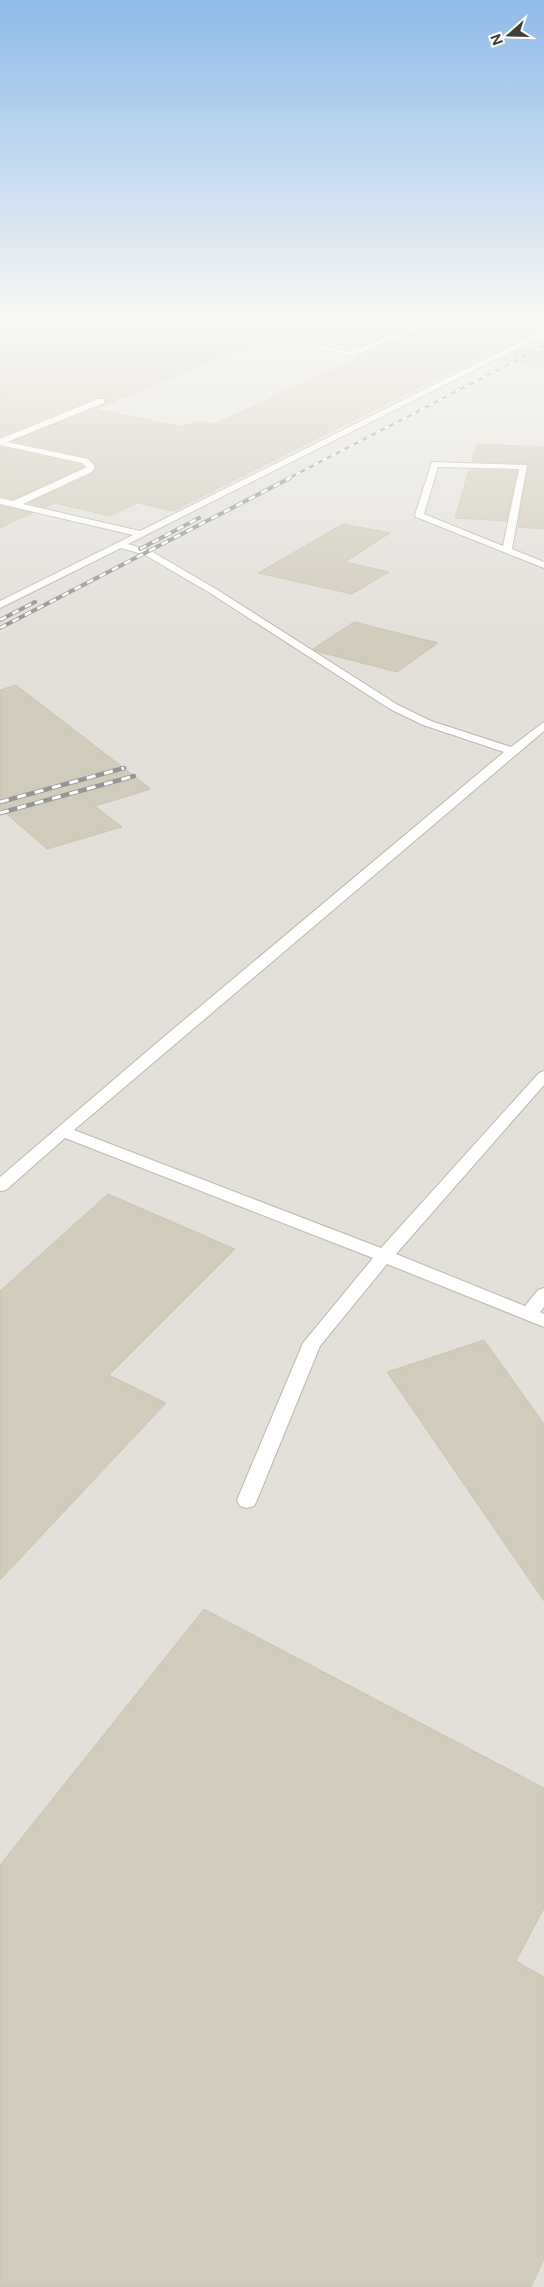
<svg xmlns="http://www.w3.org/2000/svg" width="544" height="2287" font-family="'Public Sans',sans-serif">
	<rect width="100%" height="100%" fill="#f1efe6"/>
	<!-- industrial -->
	<path fill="#e3e0da" d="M 0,318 L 544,318 L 544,2287 L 0,2287 Z"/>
	<!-- building -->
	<path fill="#d1cbbc" stroke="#cbc4b0" d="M 0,318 L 427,318 L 357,348 L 277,334 L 95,409 L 182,427 L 197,421 L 215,424 L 441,319 L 534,333 L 484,358 L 480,357 L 173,511 L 137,503 L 110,516 L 54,503 L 45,507 L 29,503 L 93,474 L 97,466 L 88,457 L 13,441 L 105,405 L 106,399 L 97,397 L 0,437 Z
		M 544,337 L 544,367 L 499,360 Z
		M 477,444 L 544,447 L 544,529 L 518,527 L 528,464 L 472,461 Z
		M 0,447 L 81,465 L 83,467 L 13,499 L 0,496 Z
		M 469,470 L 517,471 L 506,521 L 455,518 Z
		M 0,506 L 32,513 L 0,528 Z
		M 343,524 L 390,533 L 345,562 L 389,572 L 352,594 L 258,573 Z
		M 354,622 L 438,643 L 397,672 L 319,652 L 313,649 Z
		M 16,685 L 151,789 L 95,806 L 122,827 L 47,849 L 0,808 L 0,690 Z
		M 108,1194 L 235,1249 L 109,1375 L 166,1403 L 0,1580 L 0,1291 Z
		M 484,1340 L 544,1424 L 544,1601 L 387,1372 Z
		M 204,1609 L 544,1788 L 544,1908 L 516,1961 L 544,1977 L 544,2259 L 531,2287 L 0,2287 L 0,1865 Z"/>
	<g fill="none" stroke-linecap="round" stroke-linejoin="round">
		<defs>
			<path id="service" d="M 432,318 L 440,318 L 353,356 L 300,344 L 303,342 L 352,352 Z
				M 508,318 L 544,321 L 544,325 L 511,320 Z
				M 544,330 L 544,335 L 128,544 L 151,551 L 216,589 L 398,705 L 431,721 L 511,747 L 544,722 L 544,731 L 74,1130 L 381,1248 L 539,1073 L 544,1071 L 544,1085 L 396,1254 L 525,1306 L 538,1290 L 544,1288 L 544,1307 L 540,1312 L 544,1314 L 544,1327 L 387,1264 L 320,1346 L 257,1500 L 254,1506 L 247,1508 L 240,1506 L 237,1500 L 303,1343 L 373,1258 L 65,1138 L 6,1190 L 0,1191 L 0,1177 L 159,1041 L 504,752 L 423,725 L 390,709 L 210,593 L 145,555 L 121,548 L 0,608 L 0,601 L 133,535 L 0,504 L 0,498 L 13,501 L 87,467 L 82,463 L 0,445 L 0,439 L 98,399 L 104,399 L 104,403 L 7,442 L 88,459 L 95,466 L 92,472 L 23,504 L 140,531 Z
				M 432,462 L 527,465 L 512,549 L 544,562 L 544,568 L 416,517 L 415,515 ZM 438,467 L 519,469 L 503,546 L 424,514 Z"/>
		</defs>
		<!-- service casing -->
		<use href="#service" stroke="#bbb7a9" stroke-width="2"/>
		<!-- service -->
		<use href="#service" fill="#fff" fill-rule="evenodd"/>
		<defs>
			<path id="rail-far2" d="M 287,479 L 544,346"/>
			<path id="rail-far1" d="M 140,549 L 199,518
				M 0,620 L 35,602
				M 0,628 L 290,478"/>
			<path id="rail" d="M 0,802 L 124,768
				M 0,813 L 134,776"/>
		</defs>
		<!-- rail-far2 casing -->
		<use href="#rail-far2" stroke="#949494" stroke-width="2.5"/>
		<!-- rail-far1 casing -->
		<use href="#rail-far1" stroke="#949494" stroke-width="4"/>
		<!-- rail casing -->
		<use href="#rail" stroke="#949494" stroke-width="4.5"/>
		<!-- rail-far2 -->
		<use href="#rail-far2" stroke="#fff" stroke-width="2" stroke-dasharray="5" stroke-linecap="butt"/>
		<!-- rail-far1 -->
		<use href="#rail-far1" stroke="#fff" stroke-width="2.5" stroke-dasharray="7" stroke-linecap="butt"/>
		<!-- rail -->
		<use href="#rail" stroke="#fff" stroke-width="3" stroke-dasharray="9" stroke-linecap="butt"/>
	</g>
	<!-- sky -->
	<linearGradient id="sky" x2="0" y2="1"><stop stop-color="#8ebbe8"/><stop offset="0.5" stop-color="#f9f8f4"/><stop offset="1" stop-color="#f9f8f4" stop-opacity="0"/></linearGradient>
	<rect width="544" height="638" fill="url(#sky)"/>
	<!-- north arrow -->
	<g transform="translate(509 35) rotate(250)" stroke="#ffffff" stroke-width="4" paint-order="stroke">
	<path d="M0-4L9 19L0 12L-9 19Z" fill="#423f36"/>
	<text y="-8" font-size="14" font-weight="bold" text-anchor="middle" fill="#423f36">N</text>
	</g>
</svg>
